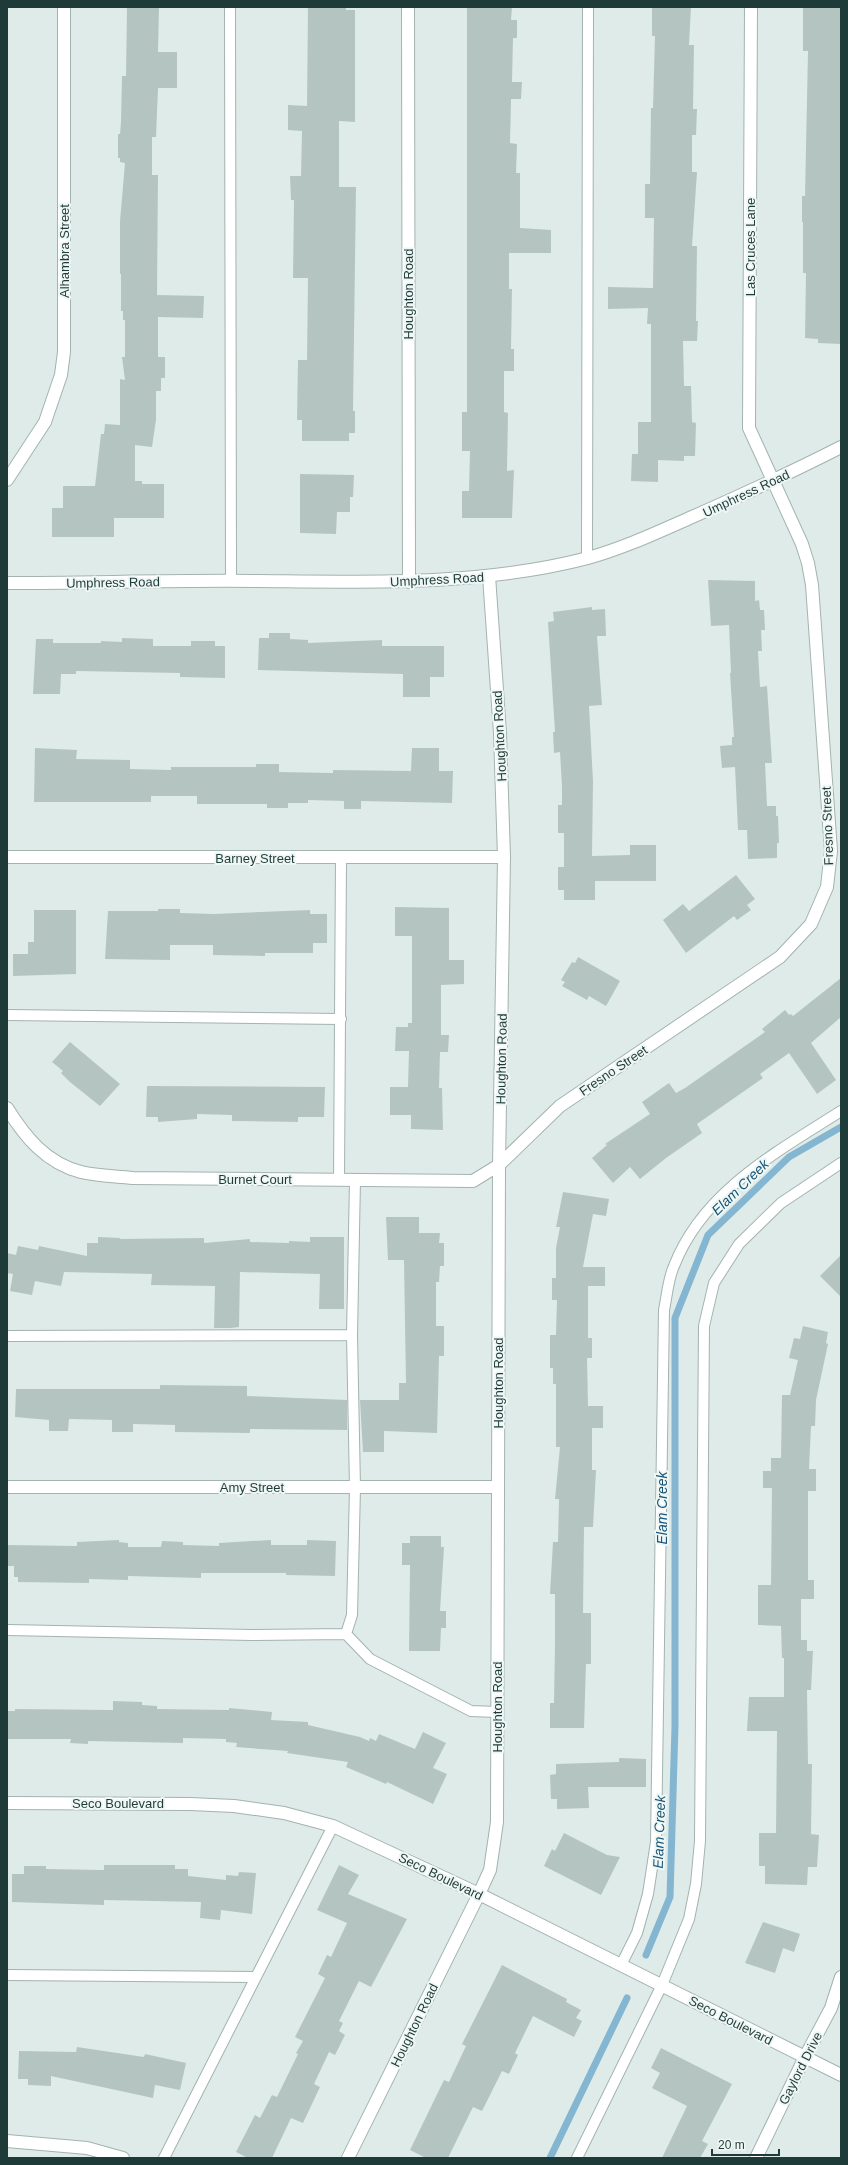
<svg xmlns="http://www.w3.org/2000/svg" width="848" height="2165" font-family="Helvetica,sans-serif">
	<rect width="100%" height="100%" fill="#dfebe8"/>
	<g fill="none" stroke-linecap="round" stroke-linejoin="round">
		<!-- stream -->
		<path stroke="#84b6d2" stroke-width="7" d="M 646,1955 L 670,1897 L 675,1726 L 675,1318 L 708,1235 L 789,1157 L 841,1127
			M 550,2158 L 627,1998"/>
	</g>
	<!-- building -->
	<path fill="#b4c5c1" d="M 127,7 L 159,7 L 158,52 L 177,52 L 177,88 L 158,88 L 156,137 L 152,137 L 152,175 L 158,175 L 157,295 L 204,296 L 203,318 L 158,317 L 158,357 L 165,357 L 165,378 L 161,378 L 161,391 L 156,391 L 156,420 L 152,447 L 135,445 L 135,481 L 142,481 L 142,484 L 164,484 L 164,518 L 114,518 L 114,537 L 52,537 L 52,508 L 63,508 L 63,486 L 95,486 L 101,434 L 104,434 L 105,424 L 120,425 L 120,379 L 125,380 L 122,357 L 125,357 L 125,320 L 123,320 L 123,311 L 121,311 L 121,274 L 120,274 L 120,221 L 125,163 L 120,162 L 120,158 L 118,158 L 118,134 L 120,134 L 121,122 L 122,76 L 126,76 Z
		M 308,7 L 346,7 L 346,10 L 355,10 L 355,122 L 339,121 L 339,187 L 356,187 L 353,411 L 355,411 L 355,433 L 349,433 L 349,441 L 302,441 L 302,420 L 297,420 L 298,360 L 307,360 L 308,278 L 293,278 L 294,200 L 291,200 L 290,176 L 301,176 L 302,131 L 288,130 L 288,105 L 307,106 Z
		M 467,7 L 512,7 L 511,20 L 517,20 L 517,38 L 513,38 L 512,82 L 522,82 L 521,99 L 511,99 L 510,143 L 517,144 L 516,173 L 520,173 L 520,228 L 551,230 L 551,253 L 509,253 L 509,289 L 512,289 L 511,349 L 514,349 L 514,371 L 504,371 L 504,412 L 508,413 L 507,471 L 514,470 L 512,518 L 462,518 L 462,491 L 469,491 L 470,451 L 462,451 L 462,412 L 467,412 Z
		M 652,7 L 691,7 L 689,45 L 694,45 L 693,109 L 697,109 L 696,135 L 692,135 L 692,172 L 697,172 L 692,246 L 697,246 L 696,321 L 698,321 L 697,341 L 683,341 L 684,386 L 691,386 L 692,422 L 696,423 L 695,456 L 684,456 L 684,461 L 658,460 L 658,482 L 631,481 L 632,454 L 638,454 L 638,422 L 651,422 L 651,324 L 647,324 L 648,308 L 608,309 L 608,287 L 653,288 L 654,218 L 645,218 L 645,184 L 650,184 L 651,108 L 653,108 L 655,36 L 652,36 Z
		M 803,7 L 841,8 L 841,344 L 818,343 L 818,339 L 805,338 L 806,273 L 803,273 L 803,222 L 802,222 L 802,196 L 805,196 L 808,51 L 803,51 Z
		M 300,474 L 354,475 L 353,497 L 350,497 L 350,512 L 337,512 L 336,534 L 300,533 Z
		M 708,580 L 755,581 L 755,601 L 759,600 L 760,610 L 764,610 L 765,630 L 761,630 L 762,651 L 758,651 L 760,687 L 767,686 L 772,763 L 765,763 L 767,806 L 776,806 L 776,816 L 778,816 L 779,843 L 777,843 L 777,858 L 748,859 L 747,830 L 738,830 L 735,767 L 722,768 L 720,746 L 732,745 L 732,737 L 734,737 L 730,673 L 731,673 L 729,625 L 711,626 Z
		M 592,607 L 592,610 L 605,609 L 606,636 L 597,636 L 602,705 L 589,706 L 593,781 L 592,856 L 630,855 L 630,845 L 656,845 L 656,881 L 595,881 L 595,900 L 564,900 L 564,890 L 558,890 L 558,867 L 564,867 L 564,833 L 558,833 L 558,805 L 562,805 L 562,786 L 560,752 L 554,753 L 553,732 L 555,732 L 548,622 L 554,621 L 553,612 Z
		M 269,633 L 290,633 L 290,639 L 308,640 L 308,643 L 382,640 L 382,646 L 444,646 L 444,677 L 430,677 L 430,697 L 403,697 L 403,674 L 258,670 L 259,638 L 269,638 Z
		M 122,638 L 153,639 L 153,646 L 191,646 L 191,641 L 215,641 L 215,646 L 225,646 L 225,678 L 180,677 L 180,673 L 76,671 L 76,674 L 61,674 L 60,694 L 33,694 L 36,639 L 53,639 L 53,643 L 101,643 L 101,641 L 122,642 Z
		M 35,748 L 77,750 L 76,759 L 130,760 L 130,769 L 171,770 L 171,767 L 256,767 L 256,764 L 279,764 L 279,772 L 333,773 L 333,770 L 411,771 L 412,748 L 439,748 L 439,771 L 453,771 L 452,803 L 361,801 L 361,809 L 344,809 L 344,801 L 308,800 L 308,803 L 288,803 L 288,808 L 267,808 L 267,804 L 197,804 L 197,796 L 151,796 L 151,802 L 34,802 Z
		M 736,875 L 755,899 L 747,905 L 751,910 L 737,920 L 734,916 L 686,953 L 663,920 L 683,904 L 689,911 Z
		M 395,907 L 449,908 L 449,960 L 464,960 L 464,984 L 441,985 L 441,1035 L 449,1035 L 448,1052 L 440,1052 L 439,1088 L 442,1088 L 443,1130 L 411,1129 L 411,1115 L 390,1115 L 390,1087 L 408,1087 L 409,1051 L 395,1051 L 396,1027 L 408,1027 L 408,1023 L 412,1023 L 412,936 L 395,936 Z
		M 158,909 L 180,909 L 180,913 L 214,914 L 310,910 L 310,914 L 327,914 L 327,943 L 313,943 L 313,953 L 265,953 L 265,956 L 213,955 L 213,945 L 170,945 L 170,960 L 105,959 L 108,911 L 158,911 Z
		M 34,910 L 76,910 L 76,974 L 13,976 L 13,954 L 28,954 L 28,942 L 34,942 Z
		M 578,957 L 620,981 L 606,1006 L 589,996 L 587,1000 L 562,986 L 565,982 L 561,980 L 572,962 L 575,963 Z
		M 841,978 L 841,1017 L 811,1043 L 836,1080 L 817,1094 L 789,1053 L 760,1074 L 763,1078 L 697,1124 L 702,1133 L 666,1158 L 640,1179 L 630,1167 L 613,1183 L 592,1158 L 607,1145 L 605,1144 L 650,1114 L 642,1102 L 669,1083 L 676,1093 L 685,1088 L 765,1032 L 762,1029 L 785,1010 L 789,1015 L 791,1014 L 793,1016 Z
		M 70,1042 L 120,1084 L 100,1106 L 70,1082 L 61,1073 L 63,1071 L 52,1062 Z
		M 147,1086 L 325,1087 L 324,1117 L 298,1117 L 298,1122 L 232,1121 L 232,1115 L 197,1114 L 197,1119 L 158,1122 L 158,1117 L 146,1117 Z
		M 563,1192 L 609,1199 L 606,1216 L 593,1214 L 583,1267 L 605,1267 L 605,1286 L 588,1286 L 588,1338 L 592,1338 L 592,1358 L 587,1358 L 588,1406 L 603,1406 L 603,1428 L 592,1428 L 592,1470 L 596,1470 L 593,1527 L 584,1527 L 583,1613 L 591,1613 L 591,1664 L 586,1664 L 584,1728 L 550,1728 L 550,1703 L 554,1703 L 555,1645 L 555,1594 L 550,1594 L 553,1542 L 558,1542 L 559,1499 L 555,1499 L 560,1447 L 556,1447 L 556,1384 L 553,1384 L 553,1368 L 550,1368 L 550,1335 L 556,1335 L 557,1300 L 552,1300 L 552,1278 L 556,1278 L 556,1248 L 560,1227 L 556,1227 Z
		M 386,1217 L 419,1217 L 419,1233 L 440,1233 L 439,1243 L 444,1243 L 444,1266 L 440,1266 L 439,1282 L 436,1282 L 436,1326 L 444,1326 L 444,1356 L 439,1356 L 437,1433 L 384,1431 L 384,1452 L 363,1452 L 360,1400 L 399,1400 L 399,1383 L 406,1383 L 404,1260 L 388,1260 Z
		M 98,1237 L 120,1238 L 120,1239 L 204,1238 L 204,1243 L 250,1239 L 250,1242 L 289,1243 L 289,1241 L 310,1242 L 310,1237 L 344,1237 L 344,1309 L 319,1309 L 320,1274 L 240,1272 L 239,1327 L 231,1328 L 214,1328 L 215,1286 L 151,1285 L 152,1274 L 64,1272 L 61,1286 L 35,1281 L 32,1295 L 10,1291 L 13,1274 L 7,1273 L 7,1253 L 16,1255 L 18,1246 L 38,1250 L 39,1246 L 87,1256 L 87,1243 L 98,1243 Z
		M 841,1255 L 841,1297 L 820,1276 Z
		M 803,1326 L 828,1332 L 826,1343 L 828,1344 L 816,1400 L 815,1426 L 811,1426 L 809,1469 L 816,1469 L 816,1491 L 808,1491 L 808,1580 L 814,1580 L 814,1599 L 801,1599 L 801,1640 L 807,1640 L 807,1651 L 813,1651 L 811,1690 L 807,1690 L 808,1764 L 812,1764 L 811,1834 L 819,1835 L 817,1867 L 808,1867 L 807,1885 L 765,1884 L 765,1866 L 759,1866 L 759,1833 L 776,1833 L 777,1731 L 747,1731 L 749,1697 L 784,1697 L 784,1658 L 782,1658 L 781,1626 L 758,1625 L 758,1585 L 771,1585 L 772,1488 L 763,1488 L 763,1471 L 771,1471 L 771,1458 L 781,1458 L 782,1395 L 790,1395 L 798,1360 L 789,1358 L 794,1338 L 800,1339 Z
		M 160,1385 L 247,1386 L 247,1396 L 347,1400 L 347,1430 L 250,1429 L 250,1433 L 175,1432 L 175,1425 L 133,1424 L 133,1432 L 112,1432 L 112,1420 L 69,1419 L 68,1431 L 49,1431 L 49,1420 L 15,1417 L 16,1389 L 160,1389 Z
		M 410,1536 L 441,1536 L 441,1547 L 444,1547 L 440,1611 L 446,1611 L 446,1628 L 441,1628 L 440,1651 L 409,1651 L 410,1565 L 402,1565 L 402,1543 L 410,1543 Z
		M 119,1540 L 119,1542 L 128,1543 L 128,1547 L 161,1547 L 162,1541 L 183,1542 L 183,1545 L 219,1546 L 219,1543 L 271,1540 L 271,1545 L 307,1545 L 307,1540 L 336,1541 L 335,1576 L 286,1575 L 286,1573 L 201,1573 L 201,1578 L 128,1576 L 128,1580 L 89,1579 L 89,1583 L 18,1582 L 18,1577 L 14,1577 L 14,1566 L 8,1566 L 8,1545 L 77,1546 L 77,1542 Z
		M 113,1701 L 142,1702 L 142,1705 L 157,1706 L 157,1709 L 229,1710 L 229,1708 L 272,1712 L 271,1720 L 308,1722 L 308,1725 L 360,1737 L 369,1741 L 370,1738 L 376,1741 L 379,1734 L 415,1749 L 423,1732 L 446,1743 L 433,1768 L 447,1774 L 433,1804 L 387,1782 L 386,1784 L 346,1767 L 348,1762 L 287,1753 L 288,1751 L 236,1747 L 237,1743 L 226,1742 L 226,1739 L 183,1738 L 183,1743 L 88,1741 L 88,1744 L 70,1743 L 71,1739 L 7,1739 L 7,1711 L 15,1711 L 15,1709 L 113,1710 Z
		M 619,1758 L 646,1759 L 646,1787 L 588,1787 L 589,1808 L 557,1809 L 557,1799 L 551,1799 L 550,1775 L 556,1774 L 556,1764 L 619,1762 Z
		M 564,1833 L 607,1855 L 620,1857 L 601,1895 L 544,1866 L 552,1849 L 555,1851 Z
		M 104,1865 L 175,1865 L 175,1869 L 188,1869 L 188,1876 L 226,1880 L 226,1875 L 238,1876 L 239,1872 L 256,1873 L 252,1914 L 221,1910 L 220,1920 L 200,1918 L 201,1902 L 104,1900 L 104,1905 L 12,1902 L 12,1874 L 24,1874 L 24,1866 L 46,1866 L 46,1869 L 104,1870 Z
		M 339,1865 L 359,1875 L 348,1894 L 407,1919 L 371,1987 L 359,1981 L 339,2021 L 343,2023 L 339,2031 L 345,2035 L 335,2055 L 329,2052 L 314,2084 L 320,2087 L 303,2123 L 291,2118 L 272,2158 L 248,2158 L 236,2152 L 255,2115 L 260,2118 L 272,2095 L 277,2097 L 298,2054 L 296,2053 L 303,2041 L 295,2037 L 325,1978 L 318,1974 L 327,1955 L 331,1957 L 347,1923 L 317,1910 Z
		M 763,1922 L 800,1934 L 794,1952 L 783,1948 L 775,1973 L 745,1963 Z
		M 502,1965 L 567,1999 L 566,2002 L 581,2010 L 576,2018 L 582,2021 L 574,2037 L 533,2016 L 515,2053 L 518,2055 L 509,2074 L 502,2071 L 482,2111 L 473,2107 L 448,2158 L 426,2158 L 410,2150 L 444,2080 L 449,2082 L 466,2046 L 462,2044 Z
		M 77,2047 L 144,2057 L 145,2054 L 186,2063 L 180,2090 L 155,2085 L 153,2098 L 51,2076 L 51,2086 L 28,2085 L 28,2079 L 18,2079 L 19,2051 L 76,2052 Z
		M 661,2048 L 732,2084 L 702,2141 L 708,2144 L 700,2158 L 662,2158 L 687,2106 L 652,2088 L 660,2073 L 651,2068 Z"/>
	<g fill="none" stroke-linecap="round" stroke-linejoin="round">
		<defs>
			<path id="service" d="M 230,7 L 231,581
				M 587,558 L 588,7
				M 7,1015 L 341,1019
				M 339,1180 L 341,858
				M 7,1336 L 352,1335
				M 7,1630 L 252,1635 L 346,1634 L 370,1659 L 471,1711 L 497,1712
				M 346,1634 L 352,1615 L 355,1488 L 352,1335 L 355,1180
				M 621,1965 L 637,1933 L 648,1894 L 656,1842 L 664,1310 C 667,1296 668,1279 674,1266 C 703,1191 777,1152 841,1111
				M 7,1975 L 256,1977 L 164,2158
				M 256,1977 L 333,1826
				M 577,2158 L 662,1985 L 689,1919 L 696,1884 L 700,1841 L 704,1326 L 714,1283 L 739,1244 L 781,1203 L 841,1163"/>
			<path id="minor" d="M 408,7 L 409,582
				M 7,480 L 45,422 L 61,375 L 64,352 L 64,7
				M 7,857 L 504,857
				M 7,1108 C 25,1137 46,1163 81,1172 C 97,1176 116,1176 133,1178 L 473,1181 L 499,1165 L 560,1106 L 780,957 L 811,924 L 827,887 L 831,851 L 812,585 L 808,563 L 802,544 L 749,428 L 751,7
				M 7,1487 L 498,1487
				M 7,1803 L 190,1804 L 234,1806 L 284,1813 L 333,1826 L 479,1894 L 841,2075
				M 7,2141 L 87,2148 L 123,2158
				M 348,2158 L 479,1894 L 490,1870 L 497,1822 L 499,1165 L 504,857 L 500,733 L 489,576
				M 756,2158 L 805,2057 L 831,2008 L 841,1977"/>
			<path id="tertiary" d="M 7,583 C 90,583 174,580 257,581 C 368,582 480,586 588,558 C 624,548 658,532 692,517 C 742,495 792,472 841,447"/>
		</defs>
		<!-- service casing -->
		<use href="#service" stroke="#a2b3b0" stroke-width="12"/>
		<!-- minor casing -->
		<use href="#minor" stroke="#a2b3b0" stroke-width="14"/>
		<!-- tertiary casing -->
		<use href="#tertiary" stroke="#a2b3b0" stroke-width="14"/>
		<!-- service -->
		<use href="#service" stroke="#fff" stroke-width="10"/>
		<!-- minor -->
		<use href="#minor" stroke="#fff" stroke-width="12"/>
		<!-- tertiary -->
		<use href="#tertiary" stroke="#fff" stroke-width="12"/>
	</g>
	<g text-anchor="middle" stroke-width="4" stroke-linejoin="round" paint-order="stroke">
		<!-- street labels -->
		<g font-size="13" fill="#1f3b39" stroke="#eff7f5">
			<text transform="translate(750 247) rotate(-90)" y="5">Las Cruces Lane</text>
			<text transform="translate(64 251) rotate(-90)" y="5">Alhambra Street</text>
			<text transform="translate(408 294) rotate(-90)" y="5">Houghton Road</text>
			<text transform="translate(746 493) rotate(-25)" y="5">Umphress Road</text>
			<text transform="translate(437 579) rotate(-3)" y="5">Umphress Road</text>
			<text transform="translate(113 582) rotate(-1)" y="5">Umphress Road</text>
			<text transform="translate(499 736) rotate(-93)" y="5">Houghton Road</text>
			<text transform="translate(827 826) rotate(-92)" y="5">Fresno Street</text>
			<text x="255" y="863">Barney Street</text>
			<text transform="translate(501 1059) rotate(-89)" y="5">Houghton Road</text>
			<text transform="translate(613 1070) rotate(-34)" y="5">Fresno Street</text>
			<text x="255" y="1184">Burnet Court</text>
			<text transform="translate(498 1383) rotate(-90)" y="5">Houghton Road</text>
			<text x="252" y="1492">Amy Street</text>
			<text transform="translate(497 1707) rotate(-90)" y="5">Houghton Road</text>
			<text x="118" y="1808">Seco Boulevard</text>
			<text transform="translate(441 1876) rotate(26)" y="5">Seco Boulevard</text>
			<text transform="translate(731 2020) rotate(27)" y="5">Seco Boulevard</text>
			<text transform="translate(414 2025) rotate(-64)" y="5">Houghton Road</text>
			<text transform="translate(800 2068) rotate(-63)" y="5">Gaylord Drive</text>
		</g>
		<!-- water labels -->
		<g font-size="14" font-style="italic" fill="#185478" stroke="#eff7f5">
			<text transform="translate(740 1187) rotate(-44)" y="5">Elam Creek</text>
			<text transform="translate(662 1508) rotate(-90)" y="5">Elam Creek</text>
			<text transform="translate(659 1832) rotate(-88)" y="5">Elam Creek</text>
		</g>
	</g>
	<!-- border -->
	<rect width="848" height="2165" fill="none" stroke="#1f3b39" stroke-width="16"/>
	<!-- scale -->
	<path d="M712 2149v6h67v-6" fill="none" stroke="#1f3b39" stroke-width="2"/>
	<text x="718" y="2149" font-size="12" fill="#1f3b39" stroke="#eff7f5" stroke-width="3" paint-order="stroke">20 m</text>
</svg>
